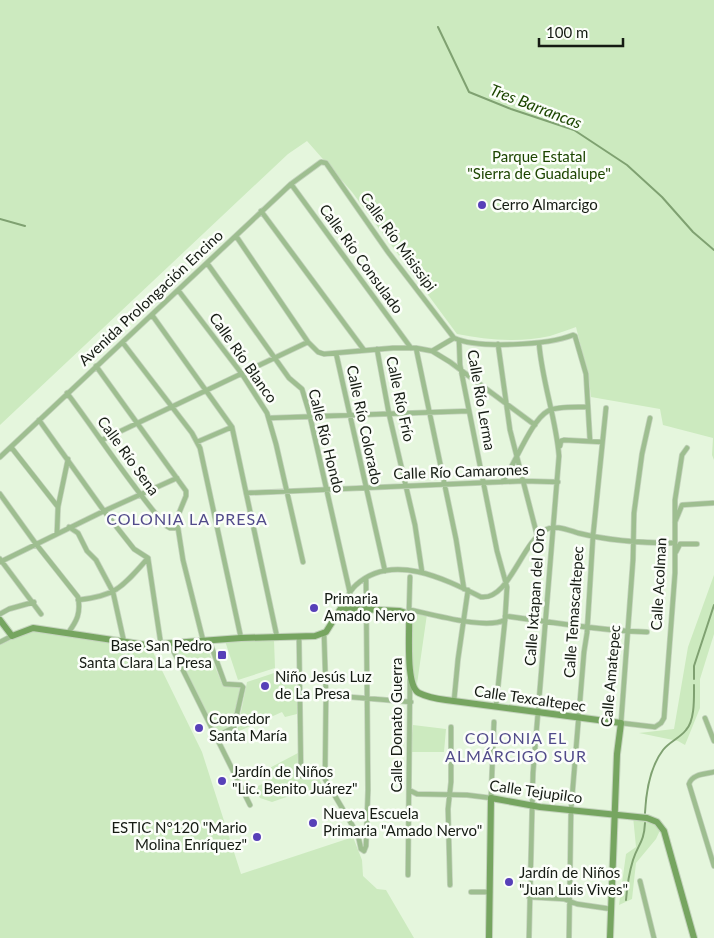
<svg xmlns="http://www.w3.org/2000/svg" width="714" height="938" font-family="Lato,sans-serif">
	<rect width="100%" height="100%" fill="#e5f6dd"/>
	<!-- green -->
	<path fill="#cceabf" d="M 0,0 L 714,0 L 714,460 L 712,455 L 713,438 L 663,425 L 660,409 L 591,397 L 589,380 L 576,327 C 568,330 559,333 550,336 C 520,343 487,340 457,334 L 352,192 L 307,141 L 288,154 L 0,425 Z
		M 714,575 L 714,634 L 700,679 L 700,708 L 685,745 L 678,741 L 639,733 L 674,729 L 688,647 Z
		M 408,608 L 427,614 L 417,684 L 410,666 Z
		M 29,631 L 151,648 L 202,752 L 241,874 L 353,837 L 362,860 L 363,876 L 377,889 L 386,890 L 414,938 L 0,938 L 0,645 Z
		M 274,640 L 275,668 L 238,680 L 225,641 Z
		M 206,645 L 223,686 L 241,686 L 231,727 L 216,735 L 175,649 Z
		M 274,673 L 297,673 L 297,714 L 285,717 L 282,712 L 237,732 L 247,682 Z
		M 413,725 L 446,729 L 444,752 L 410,752 Z
		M 298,753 L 297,777 L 318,777 L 324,788 L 298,793 L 272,802 L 260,798 L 254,788 L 266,782 L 262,772 Z
		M 633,816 L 662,826 L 656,839 L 636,863 L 632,899 L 619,905 L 626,854 L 636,847 Z"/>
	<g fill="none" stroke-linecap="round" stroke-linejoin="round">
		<!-- stream -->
		<path stroke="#7fa171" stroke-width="2" d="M 438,27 L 469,92 L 511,109 L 574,130 L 627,165 L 662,197 L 693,232 L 714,250
			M 0,219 L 25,226
			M 694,679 L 694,666 L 714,605
			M 645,813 C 646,793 650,767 663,750 C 669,742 680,738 686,730 C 695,720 694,698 694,685
			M 626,900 C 627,887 629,873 633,860 C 638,844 644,843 645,823"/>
		<defs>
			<path id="street" d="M 291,184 L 411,348
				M 261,211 L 364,350
				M 236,236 L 308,342 L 318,352 L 324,354 L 393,348 L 416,348 L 432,351 L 450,362 L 535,425
				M 207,263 L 289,378 L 302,389 L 309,412 L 350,593
				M 178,290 L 242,374 L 267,413 L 276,444 L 303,562
				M 152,315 L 232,427 L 277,637
				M 459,340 L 460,365 L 497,551 L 507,587 L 505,620 L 496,706
				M 123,343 L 192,433 L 200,448 L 241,638
				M 498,344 L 510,430 L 537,535
				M 416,348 L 456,539 L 464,589
				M 377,349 L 389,414 L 415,525 L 422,572
				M 432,351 L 454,338
				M 336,353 L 385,571
				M 96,366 L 186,491 L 186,496 L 177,518 L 178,528 L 183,560 L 203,640
				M 67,393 C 100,437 129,483 165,525 L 170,528 L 178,528
				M 269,418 L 469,411
				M 650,418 L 642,454 L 634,513 L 633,560 L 621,723 L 655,727 L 661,723 L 664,718 L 675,573 L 675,500 L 682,455 L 687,448
				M 39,420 L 104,511 L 134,549 L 148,558 L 161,645
				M 102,440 L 308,342
				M 197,442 L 232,427
				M 560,446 L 561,441 L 564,440 L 602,442
				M 11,447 L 58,507
				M 0,457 L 291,184 L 321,162 L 326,163 L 388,252 L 454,338 C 478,349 548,345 573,335 L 575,336 L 586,374 L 590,441
				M 502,482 C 515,465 531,420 548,411 C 556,406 577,407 587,407
				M 246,493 L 523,481 L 558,482
				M 0,494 L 36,544 L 78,597 C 81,613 77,621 68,633
				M 675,522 L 682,505 L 713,503
				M 69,527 L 78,533 L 87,551 L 96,560 L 113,592 L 124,642
				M 57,533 L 58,507 L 68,459
				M 676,552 L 680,544 L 697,544
				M 0,559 L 41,614
				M 0,562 L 104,511 L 177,478
				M 78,600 C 117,596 123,586 148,558
				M 341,608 C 345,601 349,591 356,585 C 392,552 445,579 481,597 C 509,600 521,544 545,530 C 555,524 568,530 578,533 C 610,541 642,543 674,543
				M 410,610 C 433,614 485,630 505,620
				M 409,611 L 410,577
				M 0,614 L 9,609 L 34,602
				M 505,616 C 553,622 600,631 647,632
				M 324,633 L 326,695 L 325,779 L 358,835 L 361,849 L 364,851
				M 299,637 L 301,776
				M 209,640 L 225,684 L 241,685 L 243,687 L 234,727 L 216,737
				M 0,642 L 12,636
				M 170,644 L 250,805
				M 326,695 L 411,702
				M 454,701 L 458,659 L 468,590
				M 705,718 L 714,741
				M 714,772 C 705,774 692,774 689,784 L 714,866
				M 409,790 L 417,794 L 467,795 L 491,798 L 494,722
				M 364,851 L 366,846 L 368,790 L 366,579
				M 408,875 L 410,679
				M 640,881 L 654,938
				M 450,885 L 448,809 L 451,782 L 451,727
				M 471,892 L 490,892
				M 529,897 L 564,899 L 577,904 L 611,909
				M 529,938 L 533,773 L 559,456 C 556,418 542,382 539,343
				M 569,938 L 571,810 L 584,652 L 587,633 L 593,536 L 606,408"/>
			<path id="secondary" d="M 0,620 L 12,636 L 33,628 L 146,645 L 241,638 L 315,636 L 326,632 L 341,608 L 400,611 L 406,613 L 409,617 C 410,632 405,686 419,693 C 427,697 438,699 446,700 L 621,723 L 617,754 L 610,938
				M 489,938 L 491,798 L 540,807 L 647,818 L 657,822 L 664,831 L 694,938"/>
		</defs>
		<!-- street casing -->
		<use href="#street" stroke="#c4d3bd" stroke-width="6"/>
		<!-- secondary casing -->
		<use href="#secondary" stroke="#c4d3bd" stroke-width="8"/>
		<!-- street -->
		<use href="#street" stroke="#9ebe90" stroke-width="4.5"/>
		<!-- secondary -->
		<use href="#secondary" stroke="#76a560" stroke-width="6"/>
	</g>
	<!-- markers -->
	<g fill="#5740b8" stroke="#fbfef9" stroke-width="2">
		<circle cx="482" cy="205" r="5"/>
		<circle cx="314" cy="608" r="5"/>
		<rect x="217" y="650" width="10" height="10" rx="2.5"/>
		<circle cx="265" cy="686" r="5"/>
		<circle cx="199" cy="728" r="5"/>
		<circle cx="222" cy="781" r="5"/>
		<circle cx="313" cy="823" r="5"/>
		<circle cx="257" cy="837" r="5"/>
		<circle cx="509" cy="882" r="5"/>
	</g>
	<g text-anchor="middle" stroke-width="5" stroke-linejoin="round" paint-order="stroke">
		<!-- park labels -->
		<g font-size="15" fill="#1c4500" stroke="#fbfef9">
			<text x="539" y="162">Parque Estatal<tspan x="539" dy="17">"Sierra de Guadalupe"</tspan></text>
		</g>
		<!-- poi labels -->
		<g font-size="15" fill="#151b13" stroke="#fbfef9" text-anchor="start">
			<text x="492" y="210">Cerro Almarcigo</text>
			<text x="324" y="604">Primaria<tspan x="324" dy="17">Amado Nervo</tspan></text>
			<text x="212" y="651" text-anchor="end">Base San Pedro<tspan x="212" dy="17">Santa Clara La Presa</tspan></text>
			<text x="275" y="682">Niño Jesús Luz<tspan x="275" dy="17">de La Presa</tspan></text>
			<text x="209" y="724">Comedor<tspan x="209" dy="17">Santa María</tspan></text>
			<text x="232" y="777">Jardín de Niños<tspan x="232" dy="17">"Lic. Benito Juárez"</tspan></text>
			<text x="323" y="819">Nueva Escuela<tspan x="323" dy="17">Primaria "Amado Nervo"</tspan></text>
			<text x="247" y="833" text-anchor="end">ESTIC N°120 "Mario<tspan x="247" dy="17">Molina Enríquez"</tspan></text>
			<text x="519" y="878">Jardín de Niños<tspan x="519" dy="17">"Juan Luis Vives"</tspan></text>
		</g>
		<!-- street labels -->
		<g font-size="15" fill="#151b13" stroke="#fbfef9">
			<text transform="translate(398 242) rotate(54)" y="5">Calle Río Misissipi</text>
			<text transform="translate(361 259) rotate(54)" y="5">Calle Río Consulado</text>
			<text transform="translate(151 298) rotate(-43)" y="5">Avenida Prolongación Encino</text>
			<text transform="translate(243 358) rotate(55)" y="5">Calle Río Blanco</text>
			<text transform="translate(400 399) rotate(78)" y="5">Calle Río Frío</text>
			<text transform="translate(481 400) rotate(80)" y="5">Calle Río Lerma</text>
			<text transform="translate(364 425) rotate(78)" y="5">Calle Río Colorado</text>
			<text transform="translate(326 441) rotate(76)" y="5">Calle Río Hondo</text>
			<text transform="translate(128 456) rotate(54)" y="5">Calle Río Sena</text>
			<text transform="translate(461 472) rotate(-2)" y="5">Calle Río Camarones</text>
			<text transform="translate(659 584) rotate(-87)" y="5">Calle Acolman</text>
			<text transform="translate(535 597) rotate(-86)" y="5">Calle Ixtapan del Oro</text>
			<text transform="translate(574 612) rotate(-86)" y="5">Calle Temascaltepec</text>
			<text transform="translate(611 676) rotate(-85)" y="5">Calle Amatepec</text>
			<text transform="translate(530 699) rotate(8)" y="5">Calle Texcaltepec</text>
			<text transform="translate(397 725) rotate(-90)" y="5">Calle Donato Guerra</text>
			<text transform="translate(536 792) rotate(8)" y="5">Calle Tejupilco</text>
		</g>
		<!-- water labels -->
		<g font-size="16" font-style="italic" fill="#1c4500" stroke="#fbfef9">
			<text transform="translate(536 106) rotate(21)" y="6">Tres Barrancas</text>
		</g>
		<!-- neighbourhood labels -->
		<g font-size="16" letter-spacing="1" fill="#514b8a" stroke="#fbfef9">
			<text x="187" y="525">COLONIA LA PRESA</text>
			<text x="516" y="744">COLONIA EL<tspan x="516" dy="18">ALMÁRCIGO SUR</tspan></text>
		</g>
	</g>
	<!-- scale -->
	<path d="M539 38v8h84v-8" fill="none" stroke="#151b13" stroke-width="2.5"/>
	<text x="546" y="38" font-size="15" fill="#151b13" stroke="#fbfef9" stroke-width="4" paint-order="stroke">100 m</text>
</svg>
